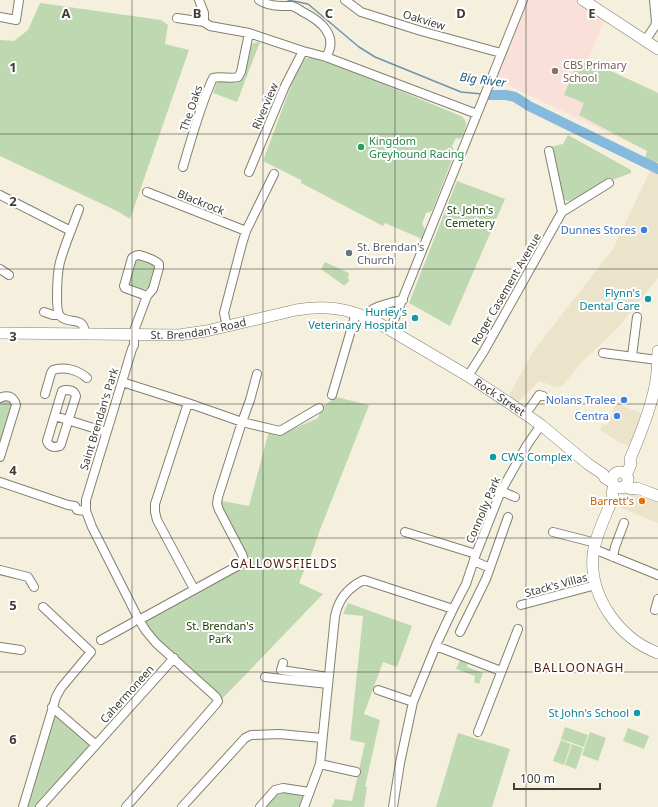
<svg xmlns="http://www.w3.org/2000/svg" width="658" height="807" font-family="'Noto Sans',sans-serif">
	<rect width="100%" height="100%" fill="#f5f0de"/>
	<!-- built -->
	<path fill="#ebe4cb" d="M 658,161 L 658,278 L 618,328 L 582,362 L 562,386 L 557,387 L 539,381 L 516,405 L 507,398 L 535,349 L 613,249 L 649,173 L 653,170 Z
		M 616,403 L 643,414 L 633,447 L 620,443 L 600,430 L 602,424 L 607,425 Z
		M 624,491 L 658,502 L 658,523 L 619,507 Z"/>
	<!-- education -->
	<path fill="#f9e0d8" d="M 528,0 L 577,0 L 605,19 L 588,61 L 658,92 L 658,112 L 647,151 L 497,80 Z"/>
	<!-- green -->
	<path fill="#bed9b1" d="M 40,3 L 161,20 L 168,25 L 165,44 L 189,50 L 130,219 L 117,211 L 0,156 L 0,40 L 14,41 L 28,30 Z
		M 257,42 L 260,43 L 258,47 L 237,102 L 213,93 L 217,82 L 219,81 C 229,81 234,84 244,78 L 252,44 Z
		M 307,58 L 313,58 L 352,71 L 461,116 C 470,123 465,129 462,137 L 459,139 L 456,138 L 452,146 L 455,152 L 432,211 L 426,213 L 422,224 L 424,227 L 425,230 L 422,239 L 385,223 L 383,226 L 301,183 L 301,180 L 263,161 L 301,59 Z
		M 578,60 L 598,68 L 591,85 L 600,66 L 658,93 L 658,161 L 656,164 L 645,158 L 647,151 L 579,115 L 584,103 L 564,95 Z
		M 568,135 L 631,170 L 631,173 L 607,182 L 577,200 L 567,201 L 562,198 L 560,193 L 550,147 L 563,144 Z
		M 457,181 L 505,199 L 450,326 L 409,303 Z
		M 138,258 L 155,265 L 155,268 L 149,287 C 142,292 136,288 128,285 L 133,259 Z
		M 325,262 L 349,273 L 348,277 L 349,281 L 345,285 L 343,285 L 321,269 Z
		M 336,397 L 369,405 L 320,530 L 309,561 L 308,561 L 299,583 L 323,594 L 222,699 L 153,637 L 146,623 L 146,620 L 250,563 L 221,509 L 222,501 L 249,506 L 269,431 L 282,434 L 318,418 L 322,407 Z
		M 7,399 L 11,402 L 13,405 L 0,447 L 0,402 Z
		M 348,603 L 412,626 L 397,667 L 383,662 L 364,714 L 380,720 L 365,787 L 367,787 L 364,807 L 332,807 L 335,799 L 352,801 L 365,743 L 350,740 L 363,616 L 343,614 Z
		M 460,660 L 468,663 L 467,667 L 483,673 L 479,684 L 474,682 L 475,676 L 456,669 Z
		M 54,713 L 90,743 L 90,746 L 36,807 L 25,807 Z
		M 565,727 L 588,735 L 584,747 L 561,739 Z
		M 628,728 L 649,736 L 644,749 L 623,741 Z
		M 590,732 L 606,738 L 598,761 L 582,755 Z
		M 458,733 L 510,749 L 492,807 L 436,807 Z
		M 561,740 L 571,744 L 564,765 L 553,761 Z
		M 572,744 L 583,748 L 576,769 L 565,765 Z
		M 283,791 L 303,794 L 303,796 L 299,807 L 263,807 L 278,792 Z"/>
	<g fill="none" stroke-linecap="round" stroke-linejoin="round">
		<!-- stream -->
		<path stroke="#7094ac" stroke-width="1.5" d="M 288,0 L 308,4 L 359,47 L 375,57 L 461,92 L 482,94"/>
		<!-- river -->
		<path stroke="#85b9de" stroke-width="10" d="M 485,95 L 506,95 L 515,97 L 529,106 L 658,169"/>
		<defs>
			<path id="minor" d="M 199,0 L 204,13 L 204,22 L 210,26 L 249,33 L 303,51 L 326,57 L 477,114
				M 259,0 C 266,5 274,6 282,6 C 285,6 289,6 292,6 C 295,7 300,10 303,12 C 321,21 339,36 326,57
				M 345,0 L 361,12 L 421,31 L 501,53
				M 0,17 L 16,20 L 19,0
				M 177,18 L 204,22
				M 645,41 L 655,26 L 656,22 L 654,0
				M 183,167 C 192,137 200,106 213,78 C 222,76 230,79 238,77 L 241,72 L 249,33
				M 249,172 L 285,86 L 303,51
				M 147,192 L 246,231
				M 0,195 L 71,231
				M 79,209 C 73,226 65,244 60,262 C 57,273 57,286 57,298 C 57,304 57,312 60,316 C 68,325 84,315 85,333
				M 562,212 L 609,183
				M 0,269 L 9,275
				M 44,312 L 53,315 L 59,315
				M 366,317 C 368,314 370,311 373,309 C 378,306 396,301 403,300
				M 227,327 L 224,313 L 242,244 L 246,231 L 274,174
				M 390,330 L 523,0
				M 603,353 L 658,360
				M 632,356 L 637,317
				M 468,376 L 484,351 L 562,212 L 549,151
				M 122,382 L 188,403 L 242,422 L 280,431 L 319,408
				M 65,390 C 70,390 74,390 76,396 L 61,444 L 60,446 C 54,448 49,447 47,441 L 62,391 Z
				M 45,394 L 51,373 L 53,370 C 64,366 78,370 87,378
				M 332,395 L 356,313
				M 0,398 C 8,394 14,397 16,405 L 0,457
				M 188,403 L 155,504 L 155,512 L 157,520 L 194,589
				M 525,415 L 539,395 L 543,396
				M 55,416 L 106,432
				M 0,482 L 68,505 L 75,506 L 77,510 L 86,511
				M 501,491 L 515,497
				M 405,532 L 476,554
				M 553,532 L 596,543
				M 594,549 L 658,575
				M 613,557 L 615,547 L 624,523
				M 474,561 L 490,568
				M 0,570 L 28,577 L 34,587
				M 521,605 L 596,585
				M 655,610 L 658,599
				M 139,620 L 241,564 L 244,560 L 242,554 L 219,510 L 217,504 L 218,497 L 242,422 L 250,400 L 257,374
				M 460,632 L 486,579 L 508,517
				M 101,640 L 132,623 L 138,618
				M 436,646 L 501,671
				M 0,647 L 21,650
				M 283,663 L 281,670 L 328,677
				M 265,677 L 328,684
				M 378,690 L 413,702
				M 52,707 L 96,745
				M 478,732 L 518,629
				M 320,764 L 356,772
				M 23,807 L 56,697 L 61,688 L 91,652 L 43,607
				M 40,807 L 174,658
				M 126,807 L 216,704 L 218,701 L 216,697 L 156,643 L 146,631 L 139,620 L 92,527 L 86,511 L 86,500 L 132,349 L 134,345 L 134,334 L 135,328 L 147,296 L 153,289 L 159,268 L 159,264 C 155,260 144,256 139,255 C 135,255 135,256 132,258 L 124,286 L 125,288 L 147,296
				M 182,807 L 245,738 L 251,735 L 279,734 L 322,738
				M 260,807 L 275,790 L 283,788 L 309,792
				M 304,807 L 320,764 L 335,616 C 336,612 337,608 339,604 C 343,594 354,584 364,580 L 453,609
				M 393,807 L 400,763 L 413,702 L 437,643 L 453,609 L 466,584 L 476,554 L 501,491 L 527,445 L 541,425"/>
			<g id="major">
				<path d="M 583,0 L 658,49"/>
				<path id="s1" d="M 0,333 L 179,335 L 206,331 L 296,310 C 326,305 347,308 375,321 L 468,376 L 512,405 L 541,425 L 588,464 L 603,474 L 605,478 L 612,482"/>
				<circle cx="620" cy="480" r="8"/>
				<path d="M 626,475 L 631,464 L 630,459 C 639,438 649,413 654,391 C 657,378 658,364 658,351"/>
				<path d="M 614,485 L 612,493 L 613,497 C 606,516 595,536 593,555 C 589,597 620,639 658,653"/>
				<path d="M 624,486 L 631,489 L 637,488 L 658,496"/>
			</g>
		</defs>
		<!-- minor casing -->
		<use href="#minor" stroke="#857f70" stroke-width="10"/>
		<!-- major casing -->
		<use href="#major" stroke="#857f70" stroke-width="12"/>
		<!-- minor -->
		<use href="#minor" stroke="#fff" stroke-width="8"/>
		<!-- major -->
		<use href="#major" stroke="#fff" stroke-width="11"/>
	</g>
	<!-- grid -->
	<path fill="none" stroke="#3f3d36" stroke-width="1" stroke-opacity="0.55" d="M 132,0 L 132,807M 263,0 L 263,807M 395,0 L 395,807M 526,0 L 526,807M 0,134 L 658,134M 0,269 L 658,269M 0,404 L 658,404M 0,538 L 658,538M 0,672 L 658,672"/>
	<!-- markers -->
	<circle fill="#8d6e63" stroke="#fff" stroke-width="1.5" cx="555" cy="71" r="4"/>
	<circle fill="#2e9e5b" stroke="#fff" stroke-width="1.5" cx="361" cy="147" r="4"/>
	<g fill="#3f7fe0" stroke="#fff" stroke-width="1.5">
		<circle cx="644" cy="230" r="4"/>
		<circle cx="624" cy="400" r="4"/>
		<circle cx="617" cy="416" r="4"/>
	</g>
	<circle fill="#6b7280" stroke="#fff" stroke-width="1.5" cx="349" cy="253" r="4"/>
	<g fill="#0f9aa8" stroke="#fff" stroke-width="1.5">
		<circle cx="648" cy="299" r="4"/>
		<circle cx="415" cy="318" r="4"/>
		<circle cx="493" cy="457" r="4"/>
		<circle cx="637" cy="713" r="4"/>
	</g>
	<circle fill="#e8710a" stroke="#fff" stroke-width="1.5" cx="642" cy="501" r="4"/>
	<g text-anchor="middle" stroke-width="4" stroke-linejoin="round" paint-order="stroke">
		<!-- street labels -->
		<g font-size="11" fill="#3f3d36" stroke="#fff">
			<text transform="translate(424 20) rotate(17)" y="4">Oakview</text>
			<text transform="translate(265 106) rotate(-67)" y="4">Riverview</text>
			<text transform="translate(191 108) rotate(-71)" y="4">The Oaks</text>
			<text transform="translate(201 202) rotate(22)" y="4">Blackrock</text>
			<text transform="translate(506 289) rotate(-60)" y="4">Roger Casement Avenue</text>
			<text dy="4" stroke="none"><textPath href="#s1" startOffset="199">St. Brendan's Road</textPath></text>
			<text dy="4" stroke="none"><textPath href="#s1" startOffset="526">Rock Street</textPath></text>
			<text transform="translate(99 419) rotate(-73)" y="4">Saint Brendan's Park</text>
			<text transform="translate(483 510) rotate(-67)" y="4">Connolly Park</text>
			<text transform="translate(556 585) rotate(-15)" y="4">Stack's Villas</text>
			<text transform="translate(127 694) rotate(-48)" y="4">Cahermoneen</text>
		</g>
		<!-- education labels -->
		<g font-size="11" fill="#785e54" stroke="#fff" text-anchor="start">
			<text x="563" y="69">CBS Primary<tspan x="563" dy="13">School</tspan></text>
		</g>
		<!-- leisure labels -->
		<g font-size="11" fill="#27864d" stroke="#fff" text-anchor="start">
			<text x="369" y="145">Kingdom<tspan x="369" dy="13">Greyhound Racing</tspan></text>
		</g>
		<!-- park labels -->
		<g font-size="11" fill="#193703" stroke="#fff">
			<text x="470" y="214">St. John's<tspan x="470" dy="13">Cemetery</tspan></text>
			<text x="220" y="630">St. Brendan's<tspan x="220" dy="13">Park</tspan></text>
		</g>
		<!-- shop labels -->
		<g font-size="11" fill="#366cbe" stroke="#fff" text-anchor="end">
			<text x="636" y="234">Dunnes Stores</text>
			<text x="616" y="404">Nolans Tralee</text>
			<text x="609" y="420">Centra</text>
		</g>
		<!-- worship labels -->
		<g font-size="11" fill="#5b616d" stroke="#fff" text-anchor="start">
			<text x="357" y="251">St. Brendan's<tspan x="357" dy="13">Church</tspan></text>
		</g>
		<!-- culture labels -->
		<g font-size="11" fill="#0d838f" stroke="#fff" text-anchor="end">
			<text x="640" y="297">Flynn's<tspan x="640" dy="13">Dental Care</tspan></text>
			<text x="407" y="316">Hurley's<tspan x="407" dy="13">Veterinary Hospital</tspan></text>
			<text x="501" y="461" text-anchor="start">CWS Complex</text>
			<text x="629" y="717">St John's School</text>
		</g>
		<!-- food labels -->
		<g font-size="11" fill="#c56008" stroke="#fff" text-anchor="end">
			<text x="634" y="505">Barrett's</text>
		</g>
		<!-- water labels -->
		<g font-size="12" font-style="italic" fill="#225d81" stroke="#fff">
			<text transform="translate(483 80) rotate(8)" y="4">Big River</text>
		</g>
		<!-- neighbourhood labels -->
		<g font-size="12" letter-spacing="1" fill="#4c1b09" stroke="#fff">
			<text x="284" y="568">GALLOWSFIELDS</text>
			<text x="579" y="672">BALLOONAGH</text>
		</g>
	</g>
	<g font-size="13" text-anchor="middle" font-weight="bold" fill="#3f3d36" stroke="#fff" stroke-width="4" stroke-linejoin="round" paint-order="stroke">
		<text x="66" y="18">A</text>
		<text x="197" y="18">B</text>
		<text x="329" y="18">C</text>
		<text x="461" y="18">D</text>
		<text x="592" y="18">E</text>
		<text x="13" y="72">1</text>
		<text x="13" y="206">2</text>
		<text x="13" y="341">3</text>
		<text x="13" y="475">4</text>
		<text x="13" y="610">5</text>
		<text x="13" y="744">6</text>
	</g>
	<!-- scale -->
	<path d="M514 783v6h86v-6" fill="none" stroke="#3f3d36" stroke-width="2"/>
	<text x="520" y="783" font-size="12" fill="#3f3d36" stroke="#ffffff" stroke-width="3" paint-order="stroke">100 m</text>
</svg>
